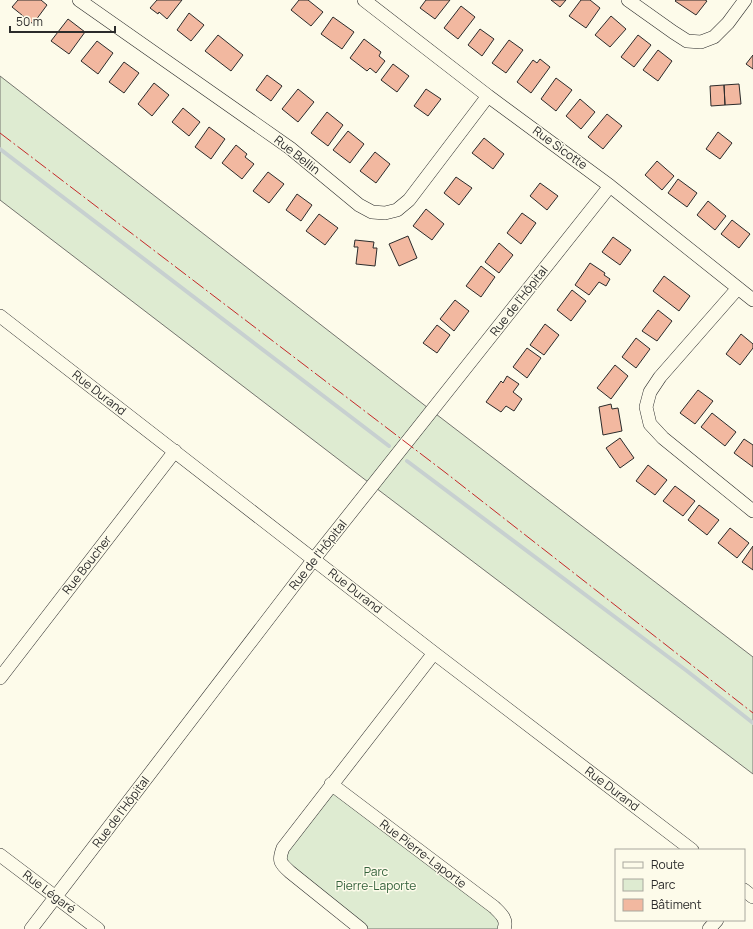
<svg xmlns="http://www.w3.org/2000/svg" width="753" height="929" font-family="Manrope,sans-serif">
	<rect width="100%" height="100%" fill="#fdfbea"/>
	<!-- green -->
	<path fill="#deebd1" stroke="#74746e" d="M 0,76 L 432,411 L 753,657 L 753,774 L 372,485 L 0,200 Z
		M 331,784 L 494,907 L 504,929 L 361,929 L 290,872 L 283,848 Z"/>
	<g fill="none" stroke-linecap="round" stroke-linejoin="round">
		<!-- stream -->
		<path stroke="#c7d0d0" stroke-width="4" d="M 0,149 L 389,446
			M 407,461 L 687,671 L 753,723"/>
	</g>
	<!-- building -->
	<path fill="#f2b8a0" stroke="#2b2b2b" d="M 18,0 L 41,0 L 47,5 L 33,24 L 12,7 Z
		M 157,0 L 182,0 L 167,19 L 159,12 L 158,14 L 150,8 Z
		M 299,0 L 308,0 L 323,12 L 311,26 L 291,10 Z
		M 426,0 L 450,0 L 435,19 L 420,8 Z
		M 551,0 L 566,0 L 560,7 Z
		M 581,0 L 590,0 L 600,8 L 586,28 L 569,16 Z
		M 676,0 L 705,0 L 707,1 L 696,15 L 675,1 Z
		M 461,6 L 475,17 L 458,39 L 444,28 Z
		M 189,13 L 204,25 L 191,41 L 177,30 Z
		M 611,16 L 626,29 L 610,47 L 595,35 Z
		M 333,17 L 354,32 L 342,49 L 321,34 Z
		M 68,19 L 85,32 L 69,54 L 51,41 Z
		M 480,29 L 494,39 L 482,56 L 468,45 Z
		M 218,35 L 243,55 L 231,71 L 205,51 Z
		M 638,35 L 651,45 L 634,67 L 621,57 Z
		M 364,39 L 381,52 L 379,56 L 385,61 L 376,73 L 370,68 L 367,71 L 350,58 Z
		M 509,40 L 523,50 L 506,73 L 492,63 Z
		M 97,41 L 113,53 L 98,74 L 81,61 Z
		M 658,50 L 672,61 L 658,81 L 643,70 Z
		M 753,55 L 753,69 L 746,64 Z
		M 540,59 L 550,67 L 531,93 L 517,82 L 533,60 L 537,63 Z
		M 124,62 L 139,73 L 124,93 L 109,82 Z
		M 393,64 L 409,76 L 397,92 L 381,80 Z
		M 267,75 L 282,86 L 271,101 L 256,90 Z
		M 556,78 L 572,90 L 556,111 L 541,99 Z
		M 154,83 L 169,95 L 152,116 L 138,104 Z
		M 739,84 L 741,104 L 725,105 L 724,85 Z
		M 724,85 L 725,105 L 711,106 L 710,86 Z
		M 298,89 L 314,102 L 298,122 L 282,109 Z
		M 426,89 L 441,99 L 428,116 L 414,106 Z
		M 580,99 L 595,112 L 581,129 L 566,116 Z
		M 183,108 L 200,122 L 189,136 L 172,122 Z
		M 327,112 L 343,125 L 328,146 L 311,133 Z
		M 607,114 L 622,126 L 603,149 L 588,137 Z
		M 209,127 L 225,139 L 211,159 L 195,147 Z
		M 348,131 L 364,144 L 350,163 L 333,150 Z
		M 718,132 L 732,143 L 720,159 L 706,149 Z
		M 484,138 L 504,154 L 493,169 L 472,153 Z
		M 236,145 L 247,154 L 245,157 L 254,164 L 242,179 L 222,163 Z
		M 375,152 L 390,164 L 376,183 L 360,171 Z
		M 657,161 L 674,176 L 662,190 L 645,175 Z
		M 268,172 L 284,184 L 269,203 L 253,191 Z
		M 456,177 L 472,188 L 459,205 L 444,193 Z
		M 678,179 L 697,193 L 687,207 L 668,193 Z
		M 540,183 L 558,196 L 547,210 L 530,196 Z
		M 297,194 L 312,205 L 301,221 L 286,210 Z
		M 708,201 L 726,216 L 715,230 L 697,215 Z
		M 426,209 L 444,224 L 432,240 L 413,226 Z
		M 522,213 L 536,223 L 521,244 L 507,233 Z
		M 319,214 L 338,228 L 325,245 L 306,231 Z
		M 732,220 L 750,234 L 739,248 L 721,234 Z
		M 408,236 L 417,258 L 399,266 L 389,244 Z
		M 613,237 L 631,250 L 620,265 L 602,252 Z
		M 355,240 L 374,242 L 373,248 L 377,248 L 375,266 L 356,264 L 358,247 L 354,247 Z
		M 499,243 L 513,255 L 499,273 L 485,262 Z
		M 590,263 L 605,273 L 604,275 L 610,279 L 606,286 L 599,282 L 589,295 L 575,285 Z
		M 481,266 L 495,277 L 481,297 L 466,286 Z
		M 664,276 L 690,296 L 679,311 L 653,291 Z
		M 572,290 L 586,301 L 571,321 L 557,310 Z
		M 455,300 L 469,311 L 454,331 L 440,319 Z
		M 658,310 L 672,321 L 657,341 L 642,331 Z
		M 545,324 L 559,335 L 544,355 L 530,345 Z
		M 437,325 L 450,335 L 437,353 L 423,343 Z
		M 741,334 L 753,344 L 753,348 L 740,365 L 726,354 Z
		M 636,338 L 650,349 L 636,368 L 622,357 Z
		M 527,348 L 541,358 L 527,378 L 513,367 Z
		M 615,365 L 628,376 L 611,399 L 597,388 Z
		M 507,376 L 519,384 L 513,392 L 522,399 L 514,411 L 506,406 L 501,412 L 486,402 L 501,381 L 503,383 Z
		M 698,390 L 713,401 L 695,424 L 680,413 Z
		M 611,404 L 612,409 L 618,408 L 622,431 L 603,435 L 599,407 Z
		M 712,413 L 736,432 L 725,446 L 701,427 Z
		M 620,438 L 634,458 L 620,468 L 606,448 Z
		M 744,439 L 753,445 L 753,467 L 734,453 Z
		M 648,465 L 667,480 L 655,495 L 636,481 Z
		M 675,486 L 695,501 L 683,516 L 663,501 Z
		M 699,505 L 719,520 L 707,535 L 688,520 Z
		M 730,528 L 749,543 L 737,558 L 718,543 Z
		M 753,546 L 753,570 L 742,562 Z"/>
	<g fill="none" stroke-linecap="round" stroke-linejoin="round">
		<defs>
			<path id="street" d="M 79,0 L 290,148 L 359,205 L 372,212 L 385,213 L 397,210 L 409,200 L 488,96
				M 364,0 L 488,96 L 610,186 L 753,300
				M 628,0 L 673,32 L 687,41 L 701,42 L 714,37 L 728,23 L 745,0
				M 738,288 L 660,377 L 650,392 L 646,407 L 650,424 L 663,438 L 753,511
				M 0,316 L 434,653 L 692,850
				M 0,678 L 175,451
				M 331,784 L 494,907 C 500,913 508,919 504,929
				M 0,855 L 98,929
				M 744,890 L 753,897
				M 31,929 L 314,559 L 610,186
				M 361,929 L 290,872 C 280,863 278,861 283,848 L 434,653
				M 709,929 L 717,920"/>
		</defs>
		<!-- street casing -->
		<use href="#street" stroke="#2b2b2b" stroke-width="14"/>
		<!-- street -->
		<use href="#street" stroke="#fdfbea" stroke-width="13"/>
		<!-- power -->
		<path stroke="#c62828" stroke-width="1" stroke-dasharray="14 3 2 3" stroke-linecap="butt" d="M 0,133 L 446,473 L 753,713"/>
	</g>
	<g text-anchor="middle" stroke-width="3" stroke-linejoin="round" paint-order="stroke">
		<!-- street labels -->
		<g font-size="12" fill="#2b2b2b" stroke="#fdfbea">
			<text transform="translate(560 148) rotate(36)" y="4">Rue Sicotte</text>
			<text transform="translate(297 155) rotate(38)" y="4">Rue Bellin</text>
			<text transform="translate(519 301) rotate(-52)" y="4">Rue de l'Hôpital</text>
			<text transform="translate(99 393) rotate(38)" y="4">Rue Durand</text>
			<text transform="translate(318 555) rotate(-52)" y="4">Rue de l'Hôpital</text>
			<text transform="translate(87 565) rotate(-52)" y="4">Rue Boucher</text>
			<text transform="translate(355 591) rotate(38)" y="4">Rue Durand</text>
			<text transform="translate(612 789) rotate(37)" y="4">Rue Durand</text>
			<text transform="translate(121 812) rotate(-53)" y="4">Rue de l'Hôpital</text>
			<text transform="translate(423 854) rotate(37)" y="4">Rue Pierre-Laporte</text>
			<text transform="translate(49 892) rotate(37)" y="4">Rue Légaré</text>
		</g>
		<!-- park labels -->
		<g font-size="12" fill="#34623c" stroke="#fdfbea">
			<text x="376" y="876">Parc<tspan x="376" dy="14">Pierre-Laporte</tspan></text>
		</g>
	</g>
	<!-- legend -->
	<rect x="615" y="849" width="130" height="72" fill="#fdfbea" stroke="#a9a89e"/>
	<rect x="623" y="862" width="20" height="6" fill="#fdfbea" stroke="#a9a89e"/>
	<text x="651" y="869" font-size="12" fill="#2b2b2b">Route</text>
	<rect x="623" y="879" width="20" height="12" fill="#deebd1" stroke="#a9a89e"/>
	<text x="651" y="889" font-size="12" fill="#2b2b2b">Parc</text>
	<rect x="623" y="899" width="20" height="12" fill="#f2b8a0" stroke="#a9a89e"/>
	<text x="651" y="909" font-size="12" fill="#2b2b2b">Bâtiment</text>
	<!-- scale -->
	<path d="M10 26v6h105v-6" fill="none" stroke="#2b2b2b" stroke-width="2"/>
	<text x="16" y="26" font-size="12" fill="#2b2b2b" stroke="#fdfbea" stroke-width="3" paint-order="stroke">50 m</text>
</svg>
